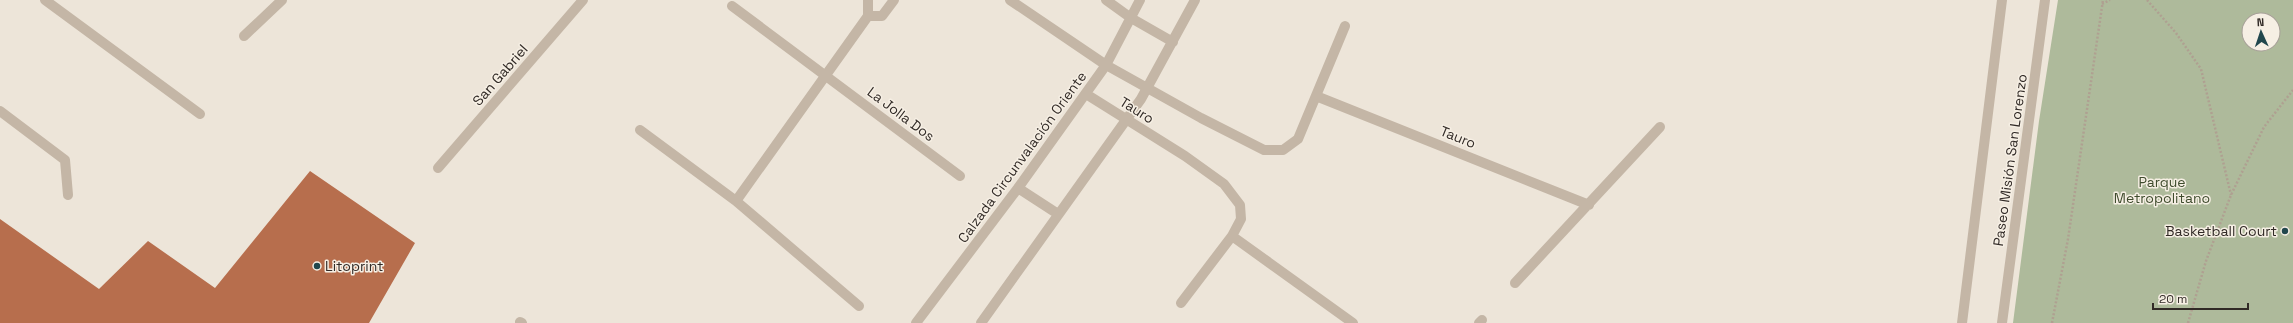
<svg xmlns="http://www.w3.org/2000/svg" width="2293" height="323" font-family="'Space Grotesk',sans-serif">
	<rect width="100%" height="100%" fill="#ede5d9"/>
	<!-- green -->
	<path fill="#aeba9b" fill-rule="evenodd" d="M 2058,0 L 2293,0 L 2293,323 L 2013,323 L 2039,121 ZM 2249,20 L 2273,20 L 2273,44 L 2249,44 Z"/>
	<!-- building -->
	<path fill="#b76e4d" d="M 310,171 L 415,243 L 369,323 L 0,323 L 0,219 L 99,289 L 148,241 L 215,288 Z"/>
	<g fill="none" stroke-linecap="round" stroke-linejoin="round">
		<!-- path -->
		<path stroke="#afa091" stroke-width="2.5" stroke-dasharray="2 2" stroke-linecap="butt" d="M 2147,0 L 2176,33 L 2201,69 L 2231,195
			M 2102,4 L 2110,0
			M 2052,323 L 2068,239 L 2103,0
			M 2188,323 L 2206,261 L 2231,195 L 2264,127 L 2293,90"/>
		<!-- minor -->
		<path stroke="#c4b6a6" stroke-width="10" d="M 45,0 L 200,114
			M 1010,0 L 1106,65 L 1201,118 L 1264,150 L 1283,150 L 1298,139 L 1345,26
			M 1106,0 L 1131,18 L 1173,42
			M 732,6 L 960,176
			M 868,16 L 882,16 L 894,0
			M 244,36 L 282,0
			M 1086,94 L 1185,156 L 1224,184 L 1240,205 L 1241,219 L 1232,236 L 1181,303
			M 1316,96 L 1589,205
			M 0,111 L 65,160 L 68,195
			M 640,130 L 736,201 L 859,306
			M 438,168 L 583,0
			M 1018,188 L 1058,214
			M 736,201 L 868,16 L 868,0
			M 1232,236 L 1353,323
			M 1515,283 L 1660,127
			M 520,322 L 522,323
			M 916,323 L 1018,188 L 1106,65 L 1140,0
			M 981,323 L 1141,99 L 1195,0
			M 1479,323 L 1482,320
			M 1962,323 L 2002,0
			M 2002,323 L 2045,0"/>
	</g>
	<!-- markers -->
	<g fill="#21474d" stroke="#f6efe4" stroke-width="1.5">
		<circle cx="2285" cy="231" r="4"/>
		<circle cx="317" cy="266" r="4"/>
	</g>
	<g text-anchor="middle" stroke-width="3" stroke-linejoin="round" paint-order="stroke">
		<!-- street labels -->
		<g font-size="14" fill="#312a26" stroke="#f6efe4">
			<text transform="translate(500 75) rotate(-49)" y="5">San Gabriel</text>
			<text transform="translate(1137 110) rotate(32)" y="5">Tauro</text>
			<text transform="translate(901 114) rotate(37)" y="5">La Jolla Dos</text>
			<text transform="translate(1458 137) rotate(22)" y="5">Tauro</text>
			<text transform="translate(1022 157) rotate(-54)" y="5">Calzada Circunvalación Oriente</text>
			<text transform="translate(2010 160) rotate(-82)" y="5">Paseo Misión San Lorenzo</text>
		</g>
		<!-- park labels -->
		<g font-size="14" fill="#3f4c2d" stroke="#f6efe4">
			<text x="2162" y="187">Parque<tspan x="2162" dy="16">Metropolitano</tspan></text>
		</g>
		<!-- poi labels -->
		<g font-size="14" fill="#312a26" stroke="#f6efe4" text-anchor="end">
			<text x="2277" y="236">Basketball Court</text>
			<text x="325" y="271" text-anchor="start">Litoprint</text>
		</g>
	</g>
	<!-- north arrow -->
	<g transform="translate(2261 32) rotate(357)"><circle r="19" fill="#f6efe4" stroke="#a7a098"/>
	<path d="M0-3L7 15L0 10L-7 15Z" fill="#21474d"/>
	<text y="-6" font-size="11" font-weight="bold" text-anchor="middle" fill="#312a26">N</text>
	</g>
	<!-- scale -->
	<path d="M2153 303v6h95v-6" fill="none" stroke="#312a26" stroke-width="2"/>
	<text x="2159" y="303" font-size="12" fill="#312a26" stroke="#f6efe4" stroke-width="3" paint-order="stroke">20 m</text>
</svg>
